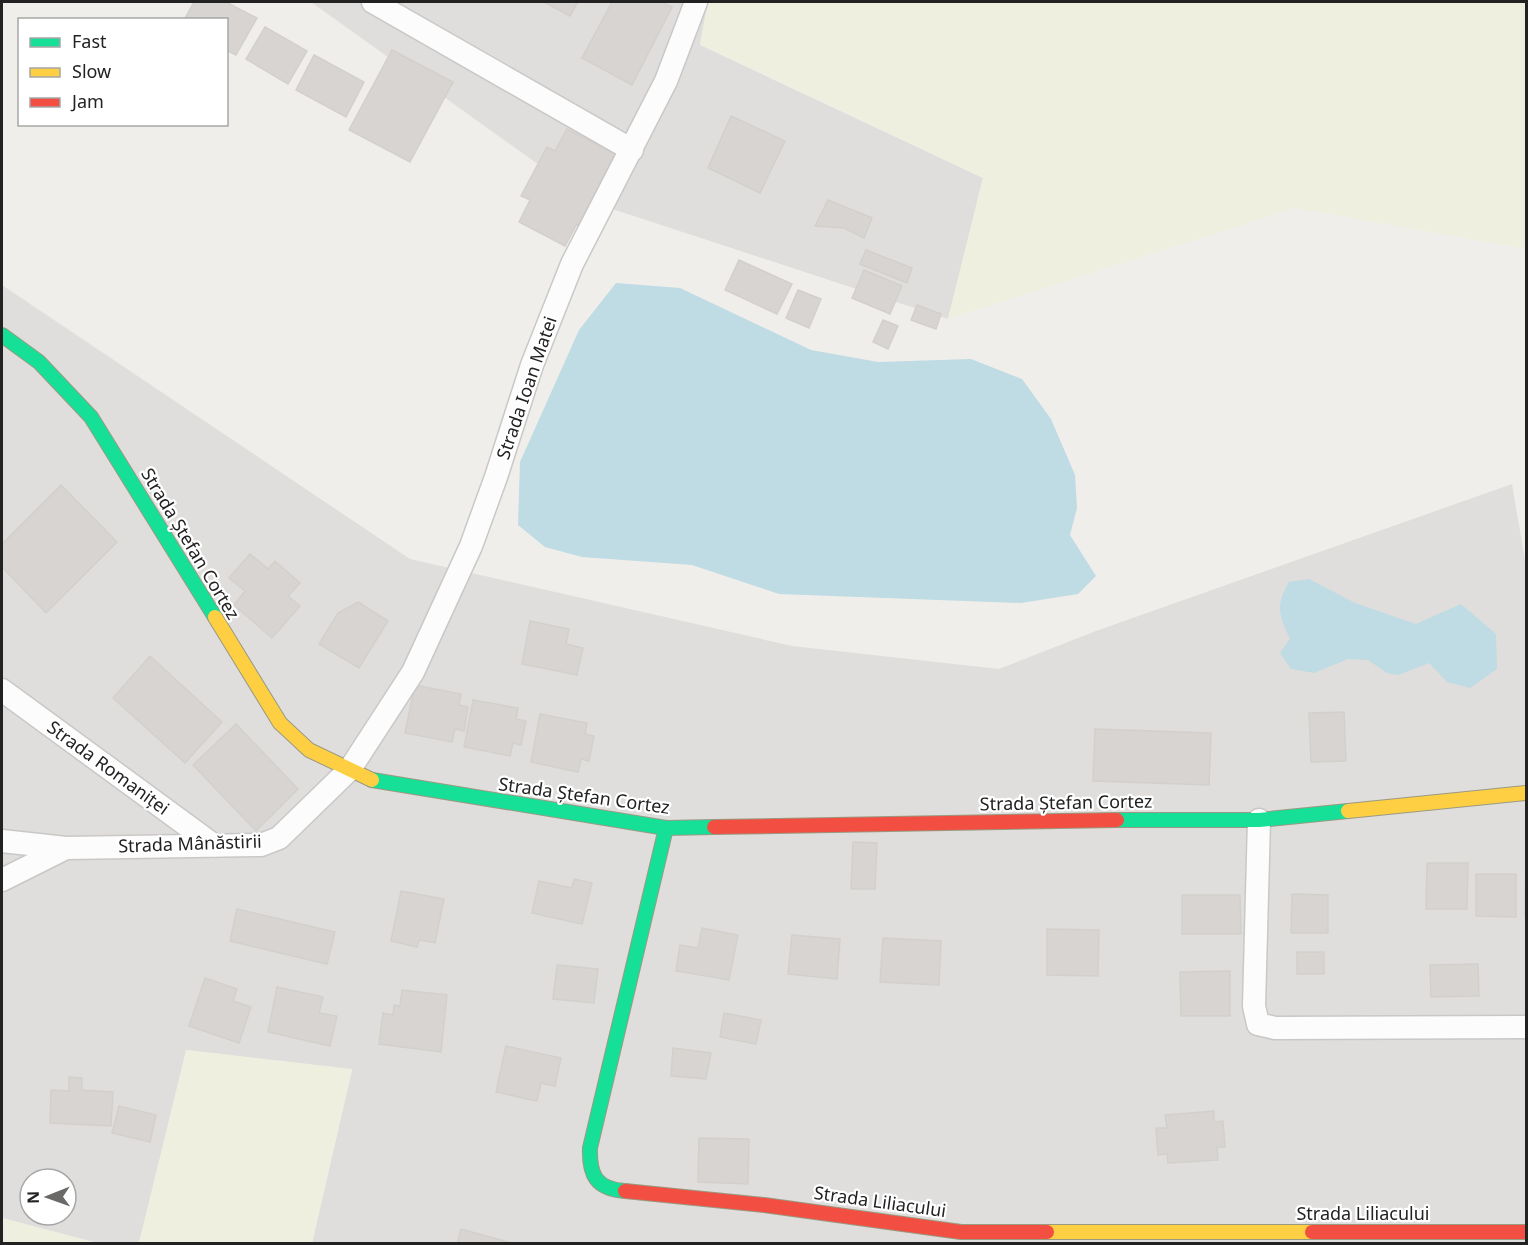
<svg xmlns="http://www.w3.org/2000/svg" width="1528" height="1245" font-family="'Noto Sans',sans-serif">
	<rect width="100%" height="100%" fill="#f0eeeb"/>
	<!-- residential -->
	<path fill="#dfdedc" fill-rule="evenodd" d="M 311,2 L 708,2 L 700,45 L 983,178 L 948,319 L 591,202 Z
		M 2,285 L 410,559 L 792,646 L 999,669 L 1096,631 L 1512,484 L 1526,566 L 1526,1243 L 312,1243 L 352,1070 L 187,1050 L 139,1243 L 97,1243 L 2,1218 ZM 30,1179 L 66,1179 L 66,1215 L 30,1215 Z"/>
	<!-- farmland -->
	<path fill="#efefdf" d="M 708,2 L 1526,2 L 1526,249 L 1295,208 L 948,319 L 983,178 L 700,44 Z
		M 186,1050 L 352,1069 L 312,1243 L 139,1243 Z
		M 2,1218 L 97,1243 L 2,1243 Z"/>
	<!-- water -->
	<path fill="#bfdbe3" d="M 616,283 L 680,288 L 811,350 L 878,362 L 971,359 L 1022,379 L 1051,419 L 1075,475 L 1077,508 L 1070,535 L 1096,576 L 1078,594 L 1021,603 L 779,594 L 692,565 L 582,557 L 545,547 L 518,525 L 520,462 L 579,330 Z
		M 1309,579 L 1355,603 L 1416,624 L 1461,604 L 1496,634 L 1497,669 L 1470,688 L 1447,682 L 1429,663 L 1398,675 L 1387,673 L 1368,660 L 1348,659 L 1314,673 L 1291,669 L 1280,653 L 1290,639 C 1279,615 1275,606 1289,582 Z"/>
	<!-- building -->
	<path fill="#d7d4d2" stroke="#d3d0cc" stroke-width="1.5" d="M 194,2 L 226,2 L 257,18 L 236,55 L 226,50 L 226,20 L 184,20 Z
		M 544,2 L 578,2 L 570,16 Z
		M 612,2 L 662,2 L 672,7 L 632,85 L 582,58 Z
		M 265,27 L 307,51 L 288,84 L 246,59 Z
		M 392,50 L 453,82 L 410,162 L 349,130 Z
		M 314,55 L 364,82 L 346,117 L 296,90 Z
		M 731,116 L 785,141 L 760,193 L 708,168 Z
		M 567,129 L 615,154 L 600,183 L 608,187 L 585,228 L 577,224 L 565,246 L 519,222 L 530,200 L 521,196 L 547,147 L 555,151 Z
		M 828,200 L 872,218 L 864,238 L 844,228 L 815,226 Z
		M 866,250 L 912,268 L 907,283 L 860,264 Z
		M 739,260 L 792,284 L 777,314 L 725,290 Z
		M 864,270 L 902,286 L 890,314 L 852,298 Z
		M 798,290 L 821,299 L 809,328 L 786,318 Z
		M 917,305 L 941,314 L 936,329 L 911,320 Z
		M 883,320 L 898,326 L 888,349 L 873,342 Z
		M 61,485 L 117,542 L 46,613 L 2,567 L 2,544 Z
		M 250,554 L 268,569 L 275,561 L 300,583 L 288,596 L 300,606 L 272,638 L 234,605 L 245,591 L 229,578 Z
		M 358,602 L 388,621 L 359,668 L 319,644 L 338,613 Z
		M 530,621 L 569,629 L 566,644 L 583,648 L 577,675 L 522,664 Z
		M 150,656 L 222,722 L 185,763 L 113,698 Z
		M 415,685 L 461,694 L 459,705 L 468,707 L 464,731 L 455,729 L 452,742 L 405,733 Z
		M 473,700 L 518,708 L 516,719 L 526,721 L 521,745 L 513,743 L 510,756 L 464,747 Z
		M 1344,712 L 1346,761 L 1311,762 L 1309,713 Z
		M 540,714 L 587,723 L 585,734 L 594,736 L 589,761 L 581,759 L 578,772 L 531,762 Z
		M 236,724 L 298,789 L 256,831 L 193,765 Z
		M 1095,729 L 1211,733 L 1209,785 L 1093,781 Z
		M 853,842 L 877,843 L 875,889 L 851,889 Z
		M 1526,848 L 1526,916 L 1525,916 Z
		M 1427,863 L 1468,863 L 1467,909 L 1426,909 Z
		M 1476,874 L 1516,874 L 1516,917 L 1476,916 Z
		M 574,879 L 592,883 L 582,924 L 532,913 L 539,881 L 572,888 Z
		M 401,891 L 444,899 L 435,943 L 419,940 L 417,947 L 391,941 Z
		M 1292,894 L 1328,895 L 1328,933 L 1291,933 Z
		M 1182,895 L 1240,895 L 1241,934 L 1182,934 Z
		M 237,909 L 335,932 L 327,964 L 230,941 Z
		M 702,928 L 738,935 L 729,980 L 676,971 L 680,945 L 698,948 Z
		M 1047,929 L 1099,930 L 1098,976 L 1047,975 Z
		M 792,935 L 840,939 L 837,979 L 788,974 Z
		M 883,938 L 941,941 L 939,985 L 880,982 Z
		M 1297,952 L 1324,952 L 1324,974 L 1297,974 Z
		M 1478,964 L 1479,996 L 1431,997 L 1430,965 Z
		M 557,965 L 598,969 L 594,1003 L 553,999 Z
		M 1230,971 L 1230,1016 L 1181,1016 L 1180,972 Z
		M 205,978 L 237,989 L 233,1001 L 251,1007 L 239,1043 L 189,1026 Z
		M 277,987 L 323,997 L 319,1013 L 337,1016 L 330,1046 L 268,1032 Z
		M 402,990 L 447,995 L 441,1052 L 379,1044 L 383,1013 L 393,1015 L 394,1005 L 400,1006 Z
		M 724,1013 L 761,1020 L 756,1044 L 720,1037 Z
		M 506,1046 L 561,1058 L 555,1086 L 541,1083 L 537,1101 L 496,1092 Z
		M 673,1048 L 711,1053 L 706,1079 L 671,1076 Z
		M 69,1077 L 82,1078 L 82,1090 L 113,1092 L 111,1126 L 50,1123 L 51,1090 L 69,1091 Z
		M 119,1106 L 156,1115 L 150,1142 L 112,1133 Z
		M 1214,1111 L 1214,1122 L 1223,1121 L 1225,1147 L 1217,1147 L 1218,1160 L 1168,1163 L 1167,1154 L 1158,1155 L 1156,1128 L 1167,1128 L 1165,1115 Z
		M 699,1138 L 749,1139 L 748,1184 L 698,1182 Z
		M 461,1229 L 515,1244 L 457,1244 Z"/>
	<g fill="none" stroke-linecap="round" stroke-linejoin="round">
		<defs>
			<path id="street" d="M 373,2 L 632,150
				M 2,690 L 215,846
				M 1259,820 L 1254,1006 L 1258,1024 L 1275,1028 L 1526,1027
				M 2,841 L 66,848 L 261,845 L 279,838 L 350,769 L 413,672 L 471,546 L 496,477 L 532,365 L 572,264 L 666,81 L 696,2
				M 2,880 L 66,848"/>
			<path id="fast" d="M 2,335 L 39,362 L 91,417 L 215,617
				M 372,780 L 666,828 L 714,827
				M 1117,820 L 1259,820 L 1348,811
				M 625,1191 C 596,1189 589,1175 590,1148 L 666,828"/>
			<path id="slow" d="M 215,617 L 280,723 L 309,750 L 372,780
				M 1348,811 L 1526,793
				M 1047,1232 L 1312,1232"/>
			<path id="jam" d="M 714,827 L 1117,820
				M 625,1191 L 764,1205 L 961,1232 L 1047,1232
				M 1312,1232 L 1526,1232"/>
		</defs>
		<!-- street casing -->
		<use href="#street" stroke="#c9c8c7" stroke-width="25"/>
		<!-- fast casing -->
		<use href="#fast" stroke="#999a82" stroke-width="16"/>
		<!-- slow casing -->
		<use href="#slow" stroke="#999a82" stroke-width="16"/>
		<!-- jam casing -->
		<use href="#jam" stroke="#999a82" stroke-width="16"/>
		<!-- street -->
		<use href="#street" stroke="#fdfcfc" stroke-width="22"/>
		<!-- fast -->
		<use href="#fast" stroke="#16e098" stroke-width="14"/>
		<!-- slow -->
		<use href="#slow" stroke="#ffcf43" stroke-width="14"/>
		<!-- jam -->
		<use href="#jam" stroke="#f24e42" stroke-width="14"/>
	</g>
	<g text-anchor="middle" stroke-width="4.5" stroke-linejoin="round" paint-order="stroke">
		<!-- street labels -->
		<g font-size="18" fill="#222" stroke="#fff">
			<text transform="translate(527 388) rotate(-71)" y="6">Strada Ioan Matei</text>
			<text transform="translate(190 544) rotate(59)" y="6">Strada Ștefan Cortez</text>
			<text transform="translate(108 768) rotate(36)" y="6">Strada Romaniței</text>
			<text transform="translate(584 796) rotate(8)" y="6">Strada Ștefan Cortez</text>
			<text transform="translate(1066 803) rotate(-1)" y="6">Strada Ștefan Cortez</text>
			<text transform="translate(190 844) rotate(-2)" y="6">Strada Mânăstirii</text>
			<text transform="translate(880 1202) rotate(8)" y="6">Strada Liliacului</text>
			<text x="1363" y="1220">Strada Liliacului</text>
		</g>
	</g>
	<!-- border -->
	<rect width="1528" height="1245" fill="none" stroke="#222222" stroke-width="6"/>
	<!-- legend -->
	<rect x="18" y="18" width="210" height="108" fill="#ffffff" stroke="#a7a7a7" stroke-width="1.5"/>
	<rect x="30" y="38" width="30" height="9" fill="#16e098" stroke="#a7a7a7" stroke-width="1.5"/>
	<text x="72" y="48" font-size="18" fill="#222222">Fast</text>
	<rect x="30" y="68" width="30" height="9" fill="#ffcf43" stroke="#a7a7a7" stroke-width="1.5"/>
	<text x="72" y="78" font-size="18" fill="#222222">Slow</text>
	<rect x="30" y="98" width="30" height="9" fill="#f24e42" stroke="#a7a7a7" stroke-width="1.5"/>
	<text x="72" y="108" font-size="18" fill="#222222">Jam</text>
	<!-- north arrow -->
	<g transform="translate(48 1197) rotate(269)"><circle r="28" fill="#ffffff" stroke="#a7a7a7" stroke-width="1.5"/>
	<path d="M0-4.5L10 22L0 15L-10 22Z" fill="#6a6968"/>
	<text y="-9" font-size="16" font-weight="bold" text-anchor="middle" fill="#222222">N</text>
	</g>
</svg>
